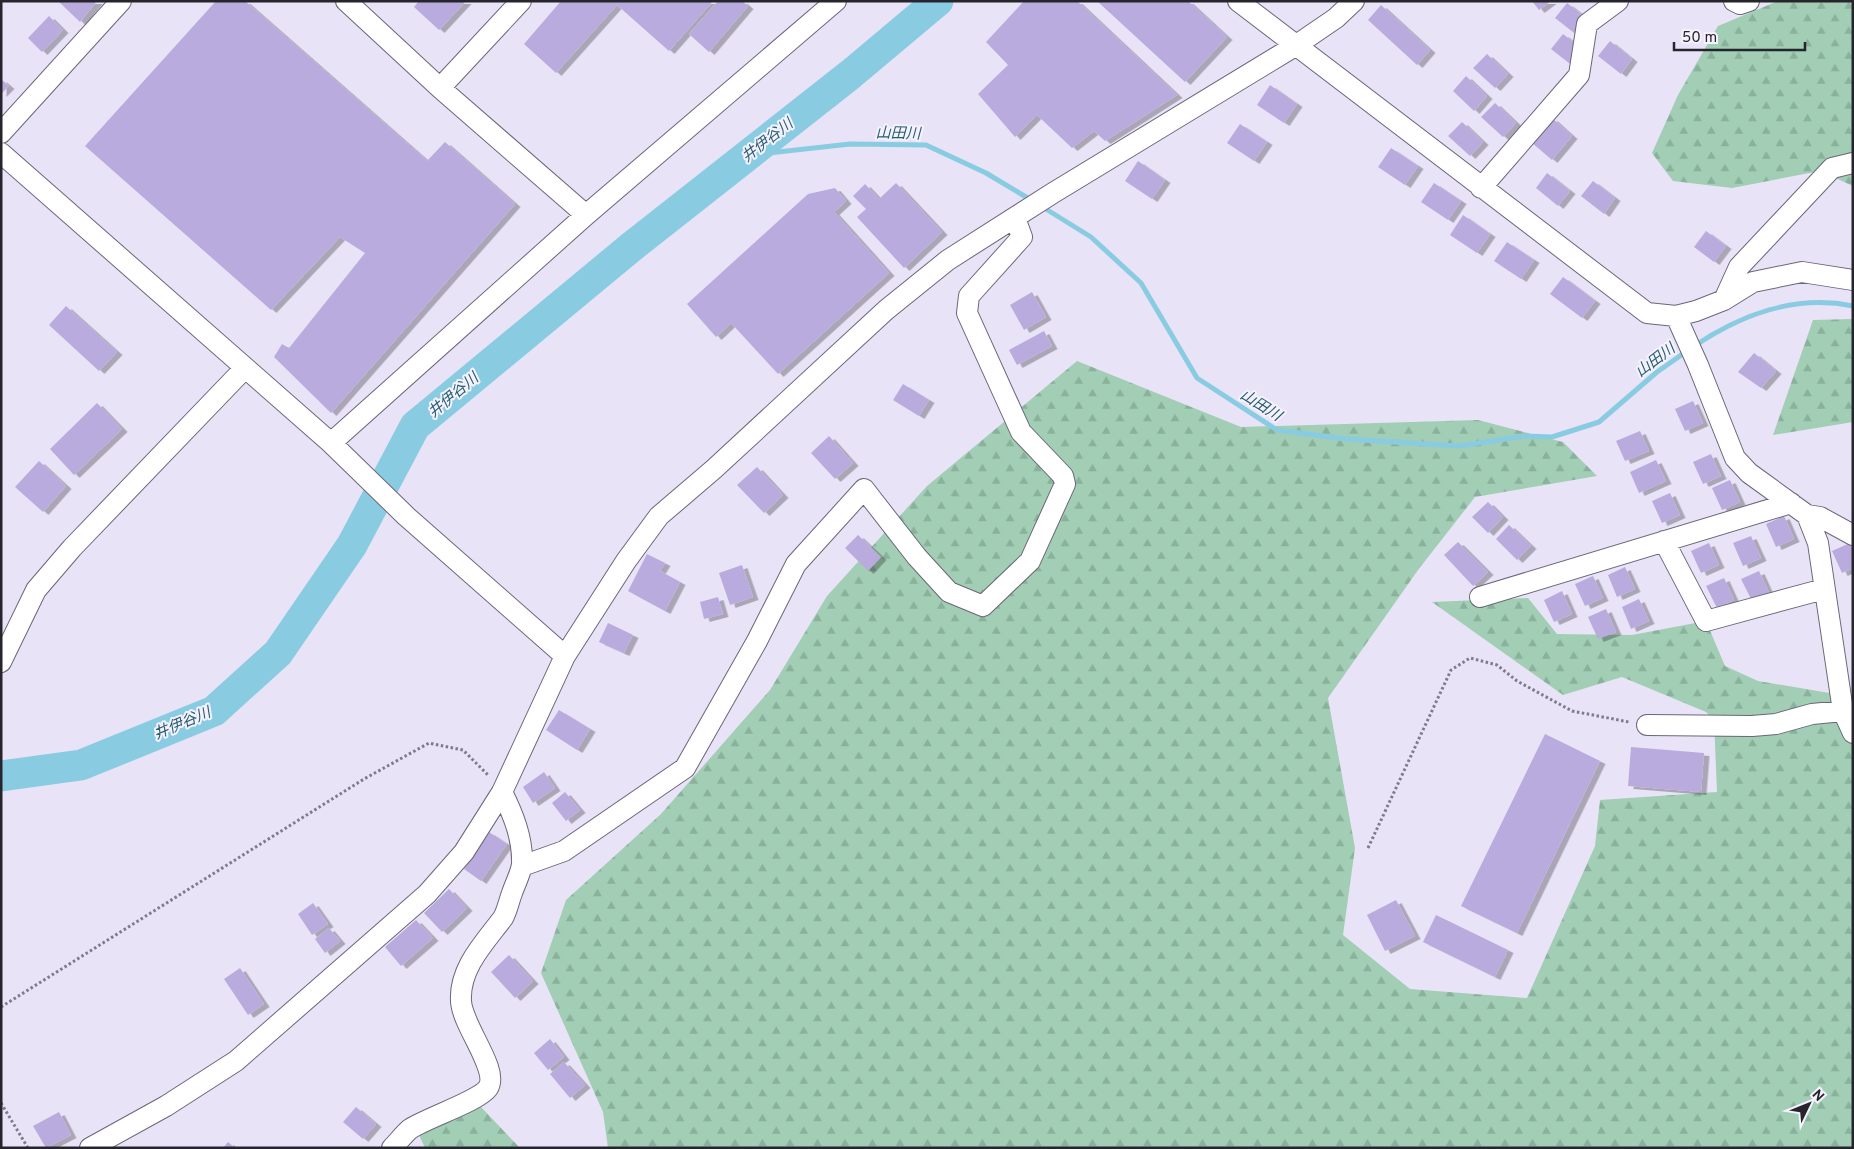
<svg xmlns="http://www.w3.org/2000/svg" width="1854" height="1149" font-family="Overpass,'Noto Sans JP',sans-serif">
	<defs>
		<pattern id="forest-firs" width="22" height="20" patternUnits="userSpaceOnUse" patternTransform="scale(1.25)"><rect width="22" height="20" fill="#a1ceb4"/><path d="M5 1l3.5 6h-7zM16 11l3.5 6h-7z" fill="#8ab19b"/></pattern>
		<filter id="shadow"><feDropShadow dx="5.5" dy="3" stdDeviation="0" flood-color="#0004"/></filter>
	</defs>
	<rect width="100%" height="100%" fill="#e9e3f7"/>
	<!-- forest -->
	<path fill="url(#forest-firs)" d="M 1778,1 L 1853,1 L 1853,186 L 1820,171 L 1732,188 L 1673,181 L 1652,153 L 1678,95 L 1718,26 Z
		M 1853,319 L 1853,422 L 1773,435 L 1813,320 Z
		M 1077,361 L 1241,427 L 1478,420 L 1563,442 L 1597,476 L 1475,497 L 1418,570 L 1328,698 L 1355,848 L 1343,935 L 1410,989 L 1527,998 L 1595,846 L 1600,800 L 1717,792 L 1714,720 L 1706,712 L 1622,677 L 1563,695 L 1432,602 L 1528,598 L 1557,634 L 1632,635 L 1706,621 L 1725,666 L 1758,681 L 1853,697 L 1853,1148 L 608,1148 L 603,1112 L 541,973 L 566,900 L 661,814 L 770,690 L 827,596 L 927,486 Z
		M 481,1107 L 520,1148 L 425,1148 L 419,1135 Z"/>
	<g fill="none" stroke-linecap="round" stroke-linejoin="round">
		<!-- stream -->
		<path stroke="#89cce2" stroke-width="5" d="M 750,155 L 850,144 L 926,145 L 986,173 L 1031,200
			M 1041,206 L 1091,237 L 1141,283 L 1197,378 L 1277,430 L 1346,439 L 1459,446 L 1525,436 L 1552,437 L 1599,422 L 1657,372 L 1687,351
			M 1693,347 C 1740,315 1796,294 1853,306"/>
		<!-- river -->
		<path stroke="#89cce2" stroke-width="31" d="M 1,776 L 81,765 L 214,711 L 278,653 L 352,545 L 415,426 L 630,248 L 851,74 L 938,1"/>
	</g>
	<!-- building -->
	<path fill="#baabde" filter="url(#shadow)" d="M 58,1 L 97,1 L 80,22 Z
		M 216,1 L 245,1 L 427,161 L 445,142 L 515,204 L 331,413 L 274,357 L 282,344 L 289,348 L 365,253 L 340,237 L 271,310 L 85,146 Z
		M 419,1 L 466,1 L 439,30 L 414,7 Z
		M 561,1 L 713,1 L 669,51 L 617,5 L 556,73 L 524,44 Z
		M 718,1 L 742,1 L 748,6 L 709,52 L 689,34 Z
		M 1024,1 L 1077,1 L 1177,95 L 1105,141 L 1094,131 L 1072,148 L 1037,115 L 1015,137 L 978,94 L 1008,65 L 986,42 Z
		M 1097,1 L 1188,1 L 1227,37 L 1185,82 Z
		M 1532,1 L 1551,1 L 1539,10 Z
		M 1567,3 L 1590,21 L 1578,36 L 1555,18 Z
		M 1381,5 L 1430,50 L 1417,65 L 1368,20 Z
		M 49,16 L 63,30 L 42,52 L 28,38 Z
		M 1563,34 L 1586,52 L 1574,67 L 1551,49 Z
		M 1610,41 L 1632,59 L 1621,74 L 1598,56 Z
		M 1487,54 L 1508,74 L 1495,88 L 1473,68 Z
		M 1466,76 L 1487,96 L 1474,111 L 1453,91 Z
		M 1,79 L 9,86 L 1,94 Z
		M 1270,85 L 1297,104 L 1284,123 L 1257,105 Z
		M 1495,103 L 1516,123 L 1503,137 L 1481,117 Z
		M 1552,118 L 1572,136 L 1552,160 L 1531,142 Z
		M 1462,122 L 1483,142 L 1470,156 L 1448,136 Z
		M 1240,124 L 1267,142 L 1254,161 L 1227,143 Z
		M 1391,148 L 1418,166 L 1405,185 L 1378,167 Z
		M 1138,161 L 1165,180 L 1152,199 L 1125,181 Z
		M 1547,173 L 1570,191 L 1558,206 L 1536,188 Z
		M 1593,181 L 1615,198 L 1604,214 L 1581,196 Z
		M 896,183 L 942,232 L 904,268 L 857,217 L 866,209 L 853,196 L 865,184 L 879,199 Z
		M 1434,183 L 1461,201 L 1448,220 L 1421,202 Z
		M 835,188 L 846,201 L 834,212 L 889,273 L 778,374 L 731,323 L 716,337 L 687,304 L 808,194 Z
		M 1463,215 L 1490,234 L 1477,253 L 1450,235 Z
		M 1706,231 L 1726,246 L 1714,262 L 1694,247 Z
		M 1507,242 L 1534,260 L 1521,279 L 1494,261 Z
		M 1563,277 L 1595,301 L 1582,318 L 1550,294 Z
		M 1032,292 L 1046,317 L 1024,330 L 1010,305 Z
		M 66,306 L 117,352 L 99,371 L 49,325 Z
		M 1044,331 L 1052,346 L 1017,365 L 1009,350 Z
		M 1754,353 L 1776,371 L 1761,388 L 1738,372 Z
		M 903,384 L 929,400 L 919,416 L 893,400 Z
		M 1693,401 L 1703,423 L 1685,431 L 1675,409 Z
		M 97,403 L 122,429 L 74,475 L 50,449 Z
		M 1640,431 L 1649,451 L 1625,461 L 1616,441 Z
		M 829,436 L 853,463 L 835,479 L 811,453 Z
		M 1711,454 L 1721,476 L 1703,484 L 1693,462 Z
		M 1656,460 L 1666,481 L 1639,493 L 1630,472 Z
		M 39,461 L 66,486 L 43,512 L 15,487 Z
		M 757,467 L 783,495 L 764,513 L 737,485 Z
		M 1730,480 L 1740,502 L 1722,510 L 1712,488 Z
		M 1670,493 L 1680,515 L 1662,523 L 1652,501 Z
		M 1488,502 L 1503,517 L 1488,533 L 1472,517 Z
		M 1784,516 L 1794,539 L 1776,547 L 1766,524 Z
		M 1509,525 L 1531,546 L 1517,560 L 1496,539 Z
		M 858,535 L 881,557 L 868,571 L 845,548 Z
		M 1751,536 L 1761,558 L 1743,566 L 1733,543 Z
		M 1458,542 L 1488,572 L 1473,586 L 1444,555 Z
		M 1709,543 L 1719,565 L 1701,573 L 1691,551 Z
		M 1850,543 L 1853,550 L 1853,568 L 1842,573 L 1832,551 Z
		M 647,554 L 665,563 L 660,571 L 680,582 L 665,611 L 628,591 Z
		M 742,565 L 753,597 L 730,605 L 719,573 Z
		M 1625,567 L 1635,589 L 1617,597 L 1608,575 Z
		M 1759,571 L 1769,593 L 1752,601 L 1741,579 Z
		M 1593,576 L 1603,598 L 1585,606 L 1575,584 Z
		M 1724,578 L 1734,600 L 1717,608 L 1706,586 Z
		M 1562,591 L 1572,614 L 1554,622 L 1544,600 Z
		M 718,597 L 723,614 L 704,619 L 700,602 Z
		M 1639,599 L 1649,621 L 1631,629 L 1622,607 Z
		M 1606,609 L 1616,632 L 1598,639 L 1588,617 Z
		M 608,623 L 633,635 L 624,653 L 599,642 Z
		M 559,710 L 590,729 L 577,750 L 546,730 Z
		M 1545,734 L 1600,761 L 1517,933 L 1461,906 Z
		M 1631,747 L 1704,753 L 1701,792 L 1628,786 Z
		M 544,772 L 555,788 L 533,803 L 523,787 Z
		M 565,792 L 580,810 L 566,821 L 552,803 Z
		M 489,832 L 507,844 L 481,881 L 464,869 Z
		M 449,889 L 467,908 L 442,932 L 424,913 Z
		M 1396,900 L 1415,936 L 1385,951 L 1367,915 Z
		M 313,903 L 328,924 L 312,935 L 298,914 Z
		M 1436,915 L 1508,950 L 1495,977 L 1423,942 Z
		M 416,920 L 433,938 L 401,966 L 385,947 Z
		M 329,928 L 340,941 L 325,953 L 315,939 Z
		M 509,955 L 533,981 L 515,998 L 491,972 Z
		M 240,968 L 264,1004 L 248,1015 L 224,979 Z
		M 550,1039 L 564,1057 L 548,1070 L 534,1053 Z
		M 564,1062 L 585,1085 L 570,1098 L 550,1074 Z
		M 356,1107 L 376,1124 L 363,1139 L 343,1122 Z
		M 59,1112 L 71,1135 L 46,1148 L 33,1126 Z
		M 228,1142 L 235,1148 L 223,1148 Z"/>
	<g fill="none" stroke-linecap="round" stroke-linejoin="round">
		<defs>
			<path id="minor" d="M 346,1 L 440,88 L 586,215
				M 1238,1 L 1647,313 L 1676,316 L 1696,311 L 1724,300 L 1753,282 L 1802,272 L 1853,280
				M 1734,1 L 1740,4 L 1749,1
				M 440,88 L 521,1
				M 1,133 L 121,1
				M 1,153 L 331,443 L 406,516 L 565,656
				M 1481,188 L 1579,75 L 1587,24 L 1618,1
				M 1724,300 L 1739,267 L 1832,168 L 1853,163
				M 1676,316 L 1698,365 L 1735,458 L 1749,473 L 1807,515 L 1818,543 L 1843,711 L 1853,733
				M 331,443 L 586,215 L 836,1
				M 1807,515 L 1820,517 L 1853,535
				M 1664,541 L 1706,621 L 1824,589
				M 1480,597 L 1791,503
				M 1,662 L 36,590 L 72,548 L 245,368
				M 1647,725 L 1752,726 L 1776,724 L 1812,714 L 1843,711
				M 522,866 L 564,851 L 685,768 L 757,641 L 796,564 L 864,489 L 917,557 L 949,592 L 983,606 L 1030,561 L 1065,484 L 1063,476 L 1021,432 L 967,313 L 969,296 L 1022,237 L 1015,218
				M 90,1148 L 166,1106 L 236,1061 L 427,894 L 464,852 L 502,792 L 565,656 L 626,561 L 659,516 L 714,469 L 886,310 L 948,260 L 1053,193 L 1295,46 L 1336,18 L 1354,1
				M 392,1148 C 398,1142 404,1134 410,1129 C 426,1118 479,1101 488,1088 C 500,1070 462,1026 461,1001 C 459,968 485,942 503,918 C 507,911 509,901 512,893 C 515,884 521,873 522,864 C 523,838 513,814 502,792"/>
		</defs>
		<!-- minor casing -->
		<use href="#minor" stroke="#6b6677" stroke-width="22"/>
		<!-- path -->
		<path stroke="#7f7b89" stroke-width="3" stroke-dasharray="2.5 2.5" stroke-linecap="butt" d="M 1368,848 L 1451,670 L 1470,658 L 1497,665 L 1517,681 L 1572,711 L 1629,722
			M 1,1007 L 364,779 L 429,743 L 463,750 L 489,776
			M 1,1103 L 28,1148"/>
		<!-- minor -->
		<use href="#minor" stroke="#fff" stroke-width="20"/>
	</g>
	<g text-anchor="middle" stroke-width="4" stroke-linejoin="round" paint-order="stroke">
		<!-- water labels -->
		<g font-size="15" font-style="italic" fill="#275e6e" stroke="#f5f2fe">
			<text transform="translate(898 133) rotate(1)" y="5">山田川</text>
			<text transform="translate(767 140) rotate(-38)" y="5">井伊谷川</text>
			<text transform="translate(1655 360) rotate(-37)" y="5">山田川</text>
			<text transform="translate(453 395) rotate(-40)" y="5">井伊谷川</text>
			<text transform="translate(1261 405) rotate(32)" y="5">山田川</text>
			<text transform="translate(182 723) rotate(-23)" y="5">井伊谷川</text>
		</g>
	</g>
	<!-- border -->
	<rect width="1854" height="1149" fill="none" stroke="#26242c" stroke-width="5"/>
	<!-- north arrow -->
	<g transform="translate(1809 1104) rotate(47)" stroke="#f5f2fe" stroke-width="4" paint-order="stroke">
	<path d="M0-4L9 19L0 12L-9 19Z" fill="#26242c"/>
	<text y="-8" font-size="14" font-weight="bold" text-anchor="middle" fill="#26242c">N</text>
	</g>
	<!-- scale -->
	<path d="M1674 42v8h131v-8" fill="none" stroke="#26242c" stroke-width="2.5"/>
	<text x="1682" y="42" font-size="15" fill="#26242c" stroke="#f5f2fe" stroke-width="4" paint-order="stroke">50 m</text>
</svg>
